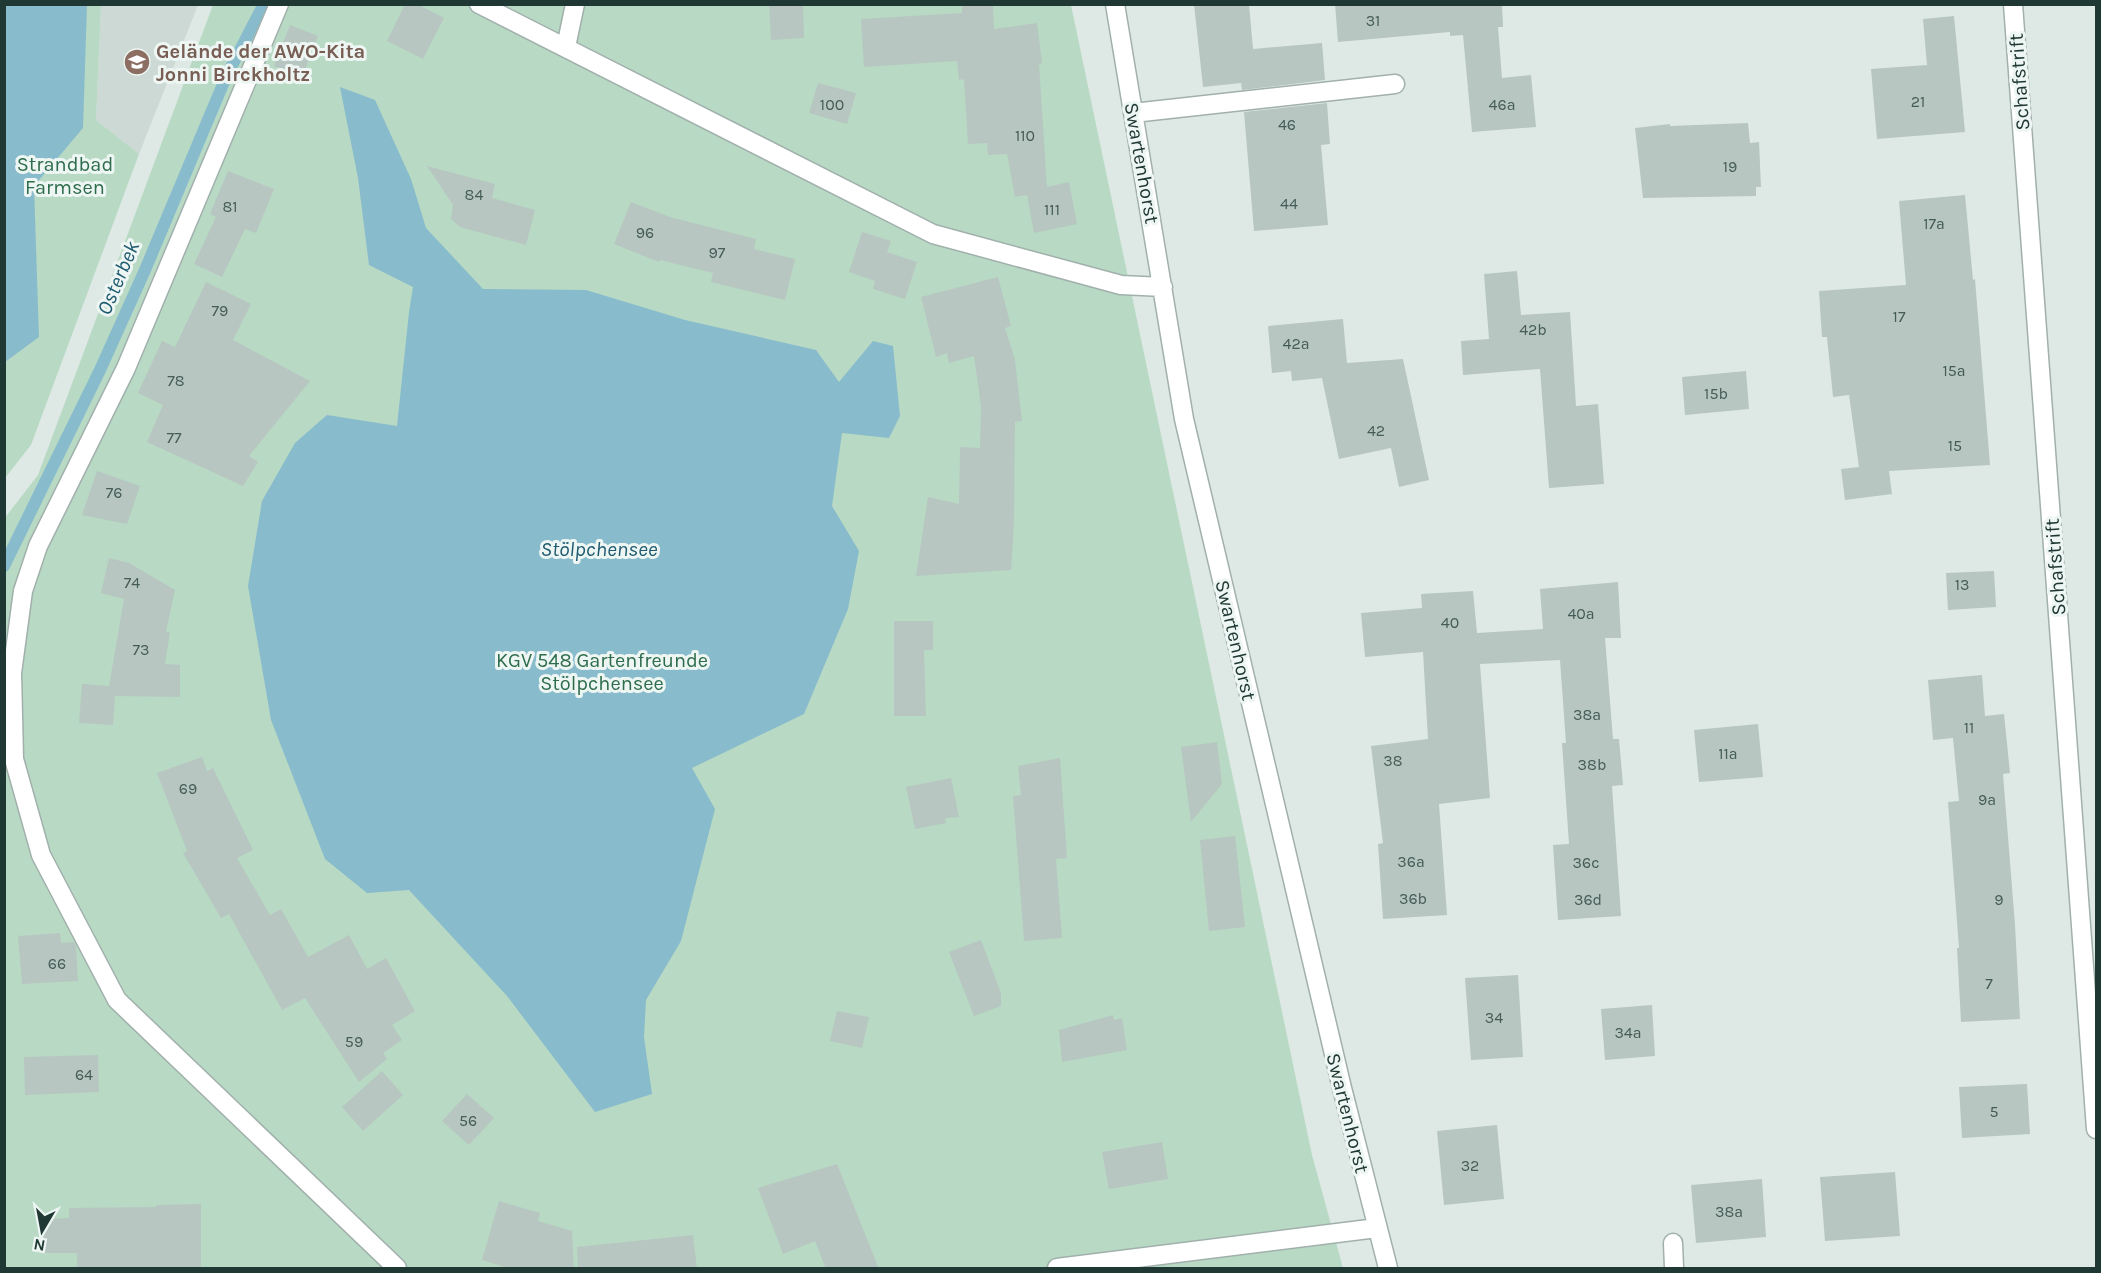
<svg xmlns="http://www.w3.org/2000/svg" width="2101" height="1273" font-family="Karla,sans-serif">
	<rect width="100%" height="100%" fill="#dee9e5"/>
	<!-- built -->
	<path fill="#ccd9d4" d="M 101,5 L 198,5 L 139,154 L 96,120 Z"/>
	<!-- green -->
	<path fill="#b8d9c4" d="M 5,5 L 101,5 L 96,120 L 139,154 L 31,445 L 5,478 Z
		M 213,5 L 1071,5 L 1312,1155 L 1343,1268 L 5,1268 L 4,519 L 38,475 Z"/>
	<!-- water -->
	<path fill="#8bc" d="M 5,4 L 87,5 L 83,128 L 34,186 L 39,337 L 5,362 Z
		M 340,87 L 375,100 L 411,179 L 426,228 L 483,289 L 586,290 L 685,320 L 816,350 L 839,382 L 873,341 L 893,346 L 900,416 L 889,438 L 842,433 L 832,506 L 859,551 L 848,609 L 804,714 L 692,768 L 715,809 L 681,941 L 646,1000 L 644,1037 L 652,1094 L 595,1112 L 507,996 L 409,890 L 367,893 L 325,859 L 271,720 L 248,586 L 262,501 L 295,443 L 327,415 L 397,426 L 409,312 L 413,287 L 369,265 L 358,178 Z"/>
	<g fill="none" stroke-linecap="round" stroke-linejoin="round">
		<!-- stream -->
		<path stroke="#8bc" stroke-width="12" d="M 4,566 L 100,370 L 145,270 L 226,77 L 264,4"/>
	</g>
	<!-- building -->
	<path fill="#b7c6c1" d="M 405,4 L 417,4 L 444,18 L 423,59 L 387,41 Z
		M 769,4 L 803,4 L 804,38 L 771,40 Z
		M 962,4 L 993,4 L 994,29 L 1037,23 L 1042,63 L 1039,64 L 1047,187 L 1069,182 L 1077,224 L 1034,233 L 1027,195 L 1015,197 L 1007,154 L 988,155 L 987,143 L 968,144 L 964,79 L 959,80 L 957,61 L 864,67 L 861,19 L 962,13 Z
		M 1194,4 L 1249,4 L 1253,49 L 1322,43 L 1325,80 L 1242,90 L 1241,83 L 1203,87 Z
		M 1335,4 L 1502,4 L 1503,27 L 1498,27 L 1502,78 L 1531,75 L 1536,127 L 1472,132 L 1463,35 L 1450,36 L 1450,32 L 1338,42 Z
		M 1954,16 L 1965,132 L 1877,139 L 1871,69 L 1927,65 L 1923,19 Z
		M 290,25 L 318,36 L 302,77 L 274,66 Z
		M 818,83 L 856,93 L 847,124 L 809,113 Z
		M 1327,103 L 1330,144 L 1321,145 L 1328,225 L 1254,231 L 1244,112 Z
		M 1748,123 L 1750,143 L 1759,142 L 1761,187 L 1756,187 L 1756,196 L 1643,198 L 1635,128 L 1670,124 L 1670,126 Z
		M 427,166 L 495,184 L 492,198 L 535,210 L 526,245 L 460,227 L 451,219 L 453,205 Z
		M 228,171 L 274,189 L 256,233 L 245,229 L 222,277 L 194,264 L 216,217 L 210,214 Z
		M 1965,195 L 1973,280 L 1975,279 L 1990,465 L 1889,471 L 1892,494 L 1845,500 L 1841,469 L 1859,467 L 1849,395 L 1833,397 L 1827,337 L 1822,337 L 1819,291 L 1906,285 L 1899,201 Z
		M 631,202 L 670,217 L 756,239 L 754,249 L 795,259 L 785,300 L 711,282 L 713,273 L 660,260 L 659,262 L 614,244 Z
		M 862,232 L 891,241 L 887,252 L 917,262 L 905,299 L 873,289 L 875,281 L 849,272 Z
		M 1517,271 L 1521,315 L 1570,312 L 1576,406 L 1598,404 L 1604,484 L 1549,488 L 1540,369 L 1463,375 L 1461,341 L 1489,339 L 1484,274 Z
		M 998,277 L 1011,326 L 1005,328 L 1015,360 L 1022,421 L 1015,422 L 1014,524 L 1011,570 L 916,576 L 928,497 L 959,504 L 960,447 L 980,448 L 981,406 L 974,356 L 949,363 L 947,353 L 936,357 L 921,297 Z
		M 206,282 L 251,304 L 233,340 L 310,381 L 249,456 L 258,462 L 243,486 L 147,442 L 163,405 L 138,393 L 162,341 L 175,347 Z
		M 1343,319 L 1347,363 L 1403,359 L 1429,480 L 1399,487 L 1391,448 L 1339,459 L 1322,378 L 1292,381 L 1291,371 L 1272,373 L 1268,326 Z
		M 1746,371 L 1749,409 L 1685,415 L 1682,377 Z
		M 97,471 L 140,486 L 127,524 L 82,515 Z
		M 109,558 L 129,563 L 175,590 L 166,632 L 170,632 L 165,664 L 180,665 L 180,697 L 115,696 L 113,725 L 79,723 L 82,684 L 109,686 L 124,599 L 101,593 Z
		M 1994,571 L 1996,607 L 1948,610 L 1946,573 Z
		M 1618,582 L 1621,638 L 1605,638 L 1613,739 L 1619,739 L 1623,785 L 1612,786 L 1621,916 L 1558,920 L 1553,845 L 1569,844 L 1562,743 L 1566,743 L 1560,660 L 1480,664 L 1490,798 L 1439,804 L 1447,915 L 1383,919 L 1378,844 L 1383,843 L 1371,746 L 1428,739 L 1423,652 L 1365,657 L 1361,613 L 1422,608 L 1421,594 L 1473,591 L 1477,633 L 1543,629 L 1540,589 Z
		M 894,621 L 933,621 L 933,650 L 924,650 L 926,716 L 894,716 Z
		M 1982,675 L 1985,716 L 2004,714 L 2010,773 L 2003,774 L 2015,925 L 2020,1019 L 1961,1022 L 1957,948 L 1959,948 L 1948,802 L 1959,801 L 1953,738 L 1933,740 L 1928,680 Z
		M 1758,724 L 1763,777 L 1699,782 L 1694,730 Z
		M 1217,742 L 1222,784 L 1191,822 L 1181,747 Z
		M 202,757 L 207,771 L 213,768 L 253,850 L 237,858 L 270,915 L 281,909 L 308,957 L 349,935 L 367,969 L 386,958 L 415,1011 L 392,1025 L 402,1040 L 383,1053 L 387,1059 L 359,1082 L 305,998 L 282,1010 L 229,914 L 221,918 L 183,853 L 187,851 L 157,773 Z
		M 1060,758 L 1067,858 L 1056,859 L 1062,938 L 1024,941 L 1013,796 L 1021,795 L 1018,766 Z
		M 951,778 L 959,817 L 945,818 L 946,823 L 915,829 L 906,787 Z
		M 1235,836 L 1245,927 L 1209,931 L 1200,840 Z
		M 60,933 L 61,943 L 74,942 L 76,946 L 78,981 L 22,984 L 18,936 Z
		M 981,940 L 1001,993 L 1001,1006 L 974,1016 L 949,952 Z
		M 1518,975 L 1523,1057 L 1471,1060 L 1465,978 Z
		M 1652,1005 L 1655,1056 L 1605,1060 L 1601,1009 Z
		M 837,1011 L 869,1017 L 862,1048 L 830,1041 Z
		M 1113,1015 L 1114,1020 L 1122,1018 L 1127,1050 L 1062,1062 L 1059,1030 Z
		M 98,1055 L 99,1092 L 25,1095 L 24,1057 Z
		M 382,1071 L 403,1095 L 363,1131 L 342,1107 Z
		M 2027,1084 L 2030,1134 L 1962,1138 L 1959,1087 Z
		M 467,1094 L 494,1118 L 469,1145 L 442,1121 Z
		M 1497,1125 L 1504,1199 L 1444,1205 L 1437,1131 Z
		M 1162,1142 L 1168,1179 L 1109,1189 L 1102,1152 Z
		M 837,1164 L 879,1269 L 826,1269 L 815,1241 L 783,1254 L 758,1188 Z
		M 1895,1172 L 1900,1236 L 1825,1241 L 1820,1177 Z
		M 1762,1179 L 1766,1237 L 1696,1243 L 1691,1185 Z
		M 499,1201 L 540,1213 L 538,1221 L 572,1231 L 574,1269 L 512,1269 L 482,1260 Z
		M 201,1204 L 201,1268 L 77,1268 L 77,1253 L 45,1253 L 43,1219 L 69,1218 L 69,1208 L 156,1207 L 156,1205 Z
		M 693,1235 L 697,1269 L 578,1269 L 577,1247 Z"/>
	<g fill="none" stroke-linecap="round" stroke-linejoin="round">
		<defs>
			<path id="minor" d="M 279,4 L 126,368 L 38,546 L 23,591 L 12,673 L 14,759 L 41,855 L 117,1000 L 397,1268
				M 479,4 L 933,234 L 1121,285 L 1163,287
				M 1115,4 L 1184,419 L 1342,1088 L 1388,1268
				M 2013,4 L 2096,1129
				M 566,47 L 575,4
				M 1133,113 L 1395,84
				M 1673,1243 L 1674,1268
				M 1057,1268 L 1377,1228"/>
		</defs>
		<!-- minor casing -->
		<use href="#minor" stroke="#a1b0ac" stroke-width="21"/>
		<!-- minor -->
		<use href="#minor" stroke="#fff" stroke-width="18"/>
	</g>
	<!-- icons -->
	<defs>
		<symbol id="school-disc" viewBox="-11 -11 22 22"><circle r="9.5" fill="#8d6e63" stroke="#eef6f3"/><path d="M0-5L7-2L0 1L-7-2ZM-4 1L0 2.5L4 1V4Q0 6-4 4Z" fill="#fff"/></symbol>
	</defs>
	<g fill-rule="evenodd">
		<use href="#school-disc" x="122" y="47" width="30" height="30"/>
	</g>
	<g text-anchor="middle" stroke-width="6" stroke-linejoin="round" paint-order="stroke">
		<!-- number labels -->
		<g font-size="16" fill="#465c57">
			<text x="1373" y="26">31</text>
			<text x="1918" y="107">21</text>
			<text x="832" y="110">100</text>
			<text x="1502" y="110">46a</text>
			<text x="1287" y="130">46</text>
			<text x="1025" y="141">110</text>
			<text x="1730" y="172">19</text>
			<text x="474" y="200">84</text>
			<text x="1289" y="209">44</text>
			<text x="230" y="212">81</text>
			<text x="1052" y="215">111</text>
			<text x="1934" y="229">17a</text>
			<text x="645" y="238">96</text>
			<text x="717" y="258">97</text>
			<text x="220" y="316">79</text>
			<text x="1899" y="322">17</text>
			<text x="1533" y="335">42b</text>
			<text x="1296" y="349">42a</text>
			<text x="1954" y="376">15a</text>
			<text x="176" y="386">78</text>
			<text x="1716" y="399">15b</text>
			<text x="1376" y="436">42</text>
			<text x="174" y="443">77</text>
			<text x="1955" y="451">15</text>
			<text x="114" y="498">76</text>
			<text x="132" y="588">74</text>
			<text x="1962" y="590">13</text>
			<text x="1581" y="619">40a</text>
			<text x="1450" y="628">40</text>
			<text x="141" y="655">73</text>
			<text x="1587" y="720">38a</text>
			<text x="1969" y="733">11</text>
			<text x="1728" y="759">11a</text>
			<text x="1393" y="766">38</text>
			<text x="1592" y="770">38b</text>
			<text x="188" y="794">69</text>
			<text x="1987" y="805">9a</text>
			<text x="1411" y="867">36a</text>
			<text x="1586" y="868">36c</text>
			<text x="1413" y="904">36b</text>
			<text x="1588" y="905">36d</text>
			<text x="1999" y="905">9</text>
			<text x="57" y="969">66</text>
			<text x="1989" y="989">7</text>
			<text x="1494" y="1023">34</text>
			<text x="1628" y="1038">34a</text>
			<text x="354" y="1047">59</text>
			<text x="84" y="1080">64</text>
			<text x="1994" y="1117">5</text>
			<text x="468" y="1126">56</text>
			<text x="1470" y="1171">32</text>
			<text x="1729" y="1217">38a</text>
		</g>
		<!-- education labels -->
		<g font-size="20" font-weight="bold" fill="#785e54" stroke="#eef6f3" text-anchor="start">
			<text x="156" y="58">Gelände der AWO-Kita<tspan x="156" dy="23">Jonni Birckholtz</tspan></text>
		</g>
		<!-- street labels -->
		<g font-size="20" fill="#203834" stroke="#eef6f3">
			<text transform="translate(2019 82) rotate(-94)" y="7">Schafstrift</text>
			<text transform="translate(1142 163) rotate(80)" y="7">Swartenhorst</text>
			<text transform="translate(2055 567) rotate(-94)" y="7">Schafstrift</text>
			<text transform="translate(1236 640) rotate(77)" y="7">Swartenhorst</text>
			<text transform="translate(1348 1113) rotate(76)" y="7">Swartenhorst</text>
		</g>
		<!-- park labels -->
		<g font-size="20" fill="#2d6c4c" stroke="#eef6f3">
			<text x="65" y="171">Strandbad<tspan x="65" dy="23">Farmsen</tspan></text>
			<text x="602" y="667">KGV 548 Gartenfreunde<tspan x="602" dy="23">Stölpchensee</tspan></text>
		</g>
		<!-- water labels -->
		<g font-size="21" font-style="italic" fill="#1e5a70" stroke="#eef6f3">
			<text transform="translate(118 278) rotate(-67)" y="7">Osterbek</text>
			<text x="599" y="556">Stölpchensee</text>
		</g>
	</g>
	<!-- border -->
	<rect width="2101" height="1273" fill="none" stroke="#203834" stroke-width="12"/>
	<!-- north arrow -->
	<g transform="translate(42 1231) rotate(190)" stroke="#eef6f3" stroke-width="4.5" paint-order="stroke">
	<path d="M0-4.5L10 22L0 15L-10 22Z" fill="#203834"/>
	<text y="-9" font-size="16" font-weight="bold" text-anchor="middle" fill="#203834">N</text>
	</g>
</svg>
